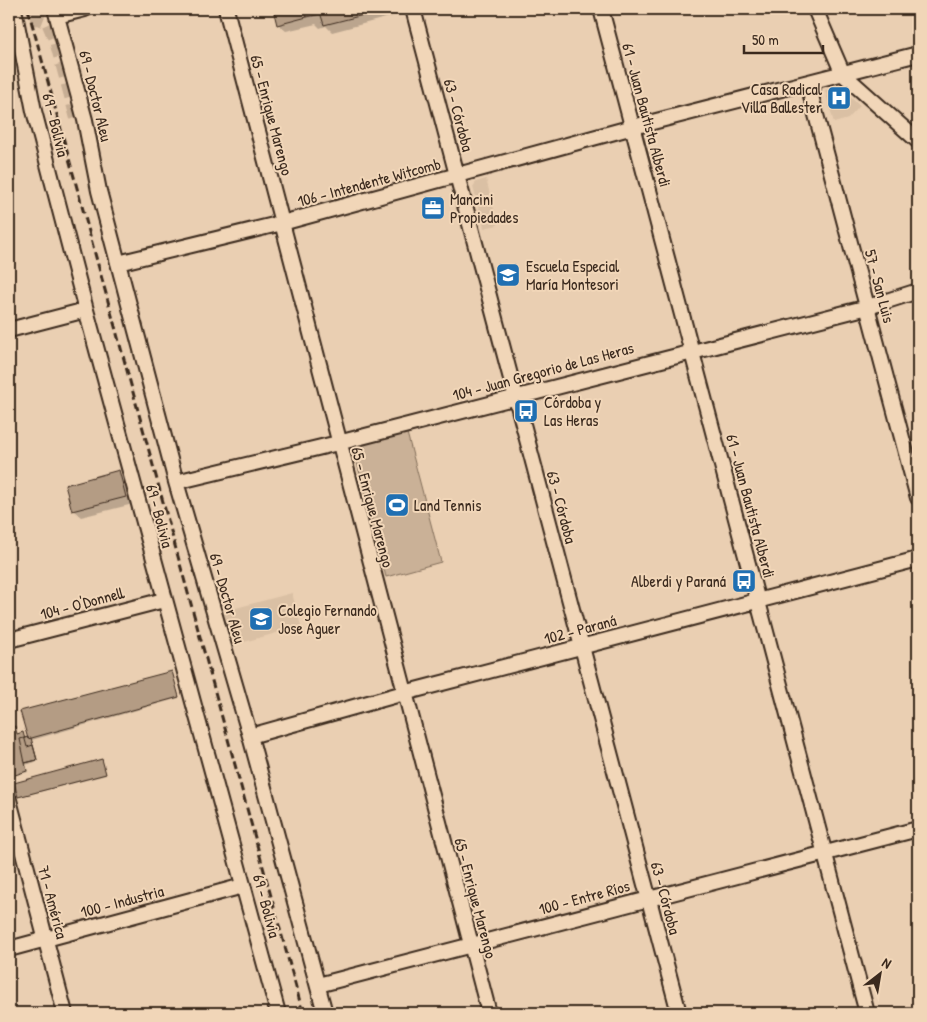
<svg xmlns="http://www.w3.org/2000/svg" width="927" height="1022" font-family="'Patrick Hand',sans-serif">
	<rect width="100%" height="100%" fill="#eacfb2"/>
	<filter id="ink" filterUnits="userSpaceOnUse"><feTurbulence type="fractalNoise" baseFrequency=".02" numOctaves="2"/><feDisplacementMap in="SourceGraphic" scale="10" xChannelSelector="R" yChannelSelector="G"/><feConvolveMatrix kernelMatrix="1 2 1 2 8 2 1 2 1" color-interpolation-filters="sRGB"/></filter>
	<g filter="url(#ink)">
		<!-- built -->
		<path fill="#dac0a4" d="M 839,87 L 860,106 L 848,119 L 834,123 L 825,90 Z
			M 486,179 L 498,225 L 484,228 L 473,187 L 476,182 Z
			M 292,593 L 301,626 L 230,646 L 221,612 Z"/>
		<!-- green -->
		<path fill="#cab197" stroke="#826e5a" d="M 407,433 L 441,562 L 386,577 L 353,447 Z"/>
		<!-- shadow -->
		<path fill="#0003" d="M 274,9 L 400,9 L 401,14 L 332,32 L 326,26 L 320,28 L 316,24 L 286,31 L 278,24 Z
			M 119,472 L 126,479 L 133,504 L 81,517 L 73,510 Z
			M 173,674 L 179,698 L 32,740 L 38,761 L 26,765 L 28,772 L 10,776 L 9,729 L 15,727 L 18,735 L 25,739 Z
			M 101,761 L 106,775 L 19,797 Z"/>
		<!-- building -->
		<path fill="#b49c84" stroke="#3b2a1e" d="M 273,9 L 305,9 L 307,17 L 277,25 Z
			M 305,9 L 319,9 L 321,14 L 307,17 Z
			M 319,9 L 387,9 L 324,25 Z
			M 119,470 L 126,497 L 72,511 L 65,485 Z
			M 172,671 L 179,697 L 28,739 L 20,711 Z
			M 15,726 L 17,734 L 23,732 L 27,747 L 33,745 L 37,760 L 25,763 L 27,771 L 9,777 L 9,728 Z
			M 28,737 L 28,739 L 31,738 L 37,760 L 25,763 L 20,739 Z
			M 102,759 L 106,774 L 18,797 L 14,783 Z"/>
		<g fill="none" stroke-linecap="round" stroke-linejoin="round">
			<!-- minor-tunnel -->
			<path stroke="#c7ae94" stroke-width="14" stroke-dasharray="14 7" stroke-linecap="butt" d="M 9,22 L 38,18 L 48,22 L 56,41 L 77,118"/>
			<defs>
				<path id="minor" d="M 14,9 L 34,111 L 86,310 L 278,1013
					M 55,9 L 85,120 L 99,191 L 176,482 L 250,736 L 325,1013
					M 226,9 L 489,1013
					M 413,9 L 679,1013
					M 601,9 L 867,1013
					M 815,9 L 843,74 L 918,141
					M 57,16 L 85,9
					M 814,83 L 811,96 L 918,498
					M 118,263 L 282,223 L 633,127 L 918,54
					M 9,330 L 86,310
					M 176,482 L 338,443 L 868,307 L 918,291
					M 9,640 L 164,600
					M 250,736 L 404,693 L 918,559
					M 9,800 L 65,1013
					M 9,949 L 243,886
					M 318,985 L 918,829"/>
			</defs>
			<!-- minor casing -->
			<use href="#minor" stroke="#3b2a1e" stroke-width="18"/>
			<!-- minor -->
			<use href="#minor" stroke="#f1d6b8" stroke-width="14"/>
			<!-- rail -->
			<path stroke="#3b2a1e" stroke-width="3" stroke-dasharray="8 4" stroke-linecap="butt" d="M 28,9 L 303,1013"/>
		</g>
	</g>
	<!-- icons -->
	<defs>
		<symbol id="hospital-square" viewBox="-11 -11 22 22"><rect x="-9" y="-9" width="18" height="18" rx="4" fill="#1f6fb2" stroke="#f1d6b8"/><path d="M-5-5h3v3.5h4V-5h3V5h-3V1.5h-4V5h-3Z" fill="#fff"/></symbol>
		<symbol id="office-square" viewBox="-11 -11 22 22"><rect x="-9" y="-9" width="18" height="18" rx="4" fill="#1f6fb2" stroke="#f1d6b8"/><path d="M-6-3h4V-5.5h4V-3h4V5H-6ZM-1-4.5V-3h2v-1.5ZM-6 0V1H6V0Z" fill="#fff"/></symbol>
		<symbol id="school-square" viewBox="-11 -11 22 22"><rect x="-9" y="-9" width="18" height="18" rx="4" fill="#1f6fb2" stroke="#f1d6b8"/><path d="M0-5L7-2L0 1L-7-2ZM-4 1L0 2.5L4 1V4Q0 6-4 4Z" fill="#fff"/></symbol>
		<symbol id="bus-square" viewBox="-11 -11 22 22"><rect x="-9" y="-9" width="18" height="18" rx="4" fill="#1f6fb2" stroke="#f1d6b8"/><path d="M-5-6H5V4H4V6H2V4H-2V6H-4V4H-5ZM-3.5-4V0h7V-4ZM-3.5 1.2v1.5H-2V1.2ZM2 1.2v1.5H3.5V1.2Z" fill="#fff"/></symbol>
		<symbol id="stadium-square" viewBox="-11 -11 22 22"><rect x="-9" y="-9" width="18" height="18" rx="4" fill="#1f6fb2" stroke="#f1d6b8"/><path d="M0-5a6.5 5 0 1 0 0 10a6.5 5 0 1 0 0-10ZM-3.5-1.8h7v3.6h-7Z" fill="#fff"/></symbol>
	</defs>
	<g fill-rule="evenodd">
		<use href="#hospital-square" x="825" y="84" width="28" height="28"/>
		<use href="#office-square" x="419" y="194" width="28" height="28"/>
		<use href="#school-square" x="494" y="261" width="28" height="28"/>
		<use href="#bus-square" x="512" y="397" width="28" height="28"/>
		<use href="#stadium-square" x="383" y="491" width="28" height="28"/>
		<use href="#bus-square" x="730" y="567" width="28" height="28"/>
		<use href="#school-square" x="247" y="605" width="28" height="28"/>
	</g>
	<g text-anchor="middle" stroke-width="4" stroke-linejoin="round" paint-order="stroke">
		<!-- poi labels -->
		<g font-size="16" fill="#3b2a1e" stroke="#f1d6b8" text-anchor="start">
			<text x="822" y="95" text-anchor="end">Casa Radical<tspan x="822" dy="18">Villa Ballester</tspan></text>
			<text x="450" y="205">Mancini<tspan x="450" dy="18">Propiedades</tspan></text>
			<text x="526" y="272">Escuela Especial<tspan x="526" dy="18">María Montesori</tspan></text>
			<text x="544" y="408">Córdoba y<tspan x="544" dy="18">Las Heras</tspan></text>
			<text x="414" y="511">Land Tennis</text>
			<text x="726" y="587" text-anchor="end">Alberdi y Paraná</text>
			<text x="278" y="616">Colegio Fernando<tspan x="278" dy="18">Jose Aguer</tspan></text>
		</g>
		<!-- street labels -->
		<g font-size="16" fill="#3b2a1e" stroke="#f1d6b8">
			<text transform="translate(96 96) rotate(76)" y="6">69 - Doctor Aleu</text>
			<text transform="translate(272 115) rotate(75)" y="6">65 - Enrique Marengo</text>
			<text transform="translate(459 115) rotate(75)" y="6">63 - Córdoba</text>
			<text transform="translate(647 115) rotate(75)" y="6">61 - Juan Bautista Alberdi</text>
			<text transform="translate(56 125) rotate(76)" y="6">69 - Bolivia</text>
			<text transform="translate(369 182) rotate(-15)" y="6">106 - Intendente Witcomb</text>
			<text transform="translate(880 286) rotate(75)" y="6">57 - San Luis</text>
			<text transform="translate(543 371) rotate(-15)" y="6">104 - Juan Gregorio de Las Heras</text>
			<text transform="translate(751 506) rotate(75)" y="6">61 - Juan Bautista Alberdi</text>
			<text transform="translate(373 507) rotate(75)" y="6">65 - Enrique Marengo</text>
			<text transform="translate(562 507) rotate(75)" y="6">63 - Córdoba</text>
			<text transform="translate(160 516) rotate(75)" y="6">69 - Bolivia</text>
			<text transform="translate(228 598) rotate(74)" y="6">69 - Doctor Aleu</text>
			<text transform="translate(82 603) rotate(-15)" y="6">104 - O'Donnell</text>
			<text transform="translate(580 629) rotate(-15)" y="6">102 - Paraná</text>
			<text transform="translate(584 897) rotate(-15)" y="6">100 - Entre Ríos</text>
			<text transform="translate(476 898) rotate(75)" y="6">65 - Enrique Marengo</text>
			<text transform="translate(666 898) rotate(75)" y="6">63 - Córdoba</text>
			<text transform="translate(122 901) rotate(-15)" y="6">100 - Industria</text>
			<text transform="translate(53 902) rotate(75)" y="6">71 - América</text>
			<text transform="translate(267 906) rotate(75)" y="6">69 - Bolivia</text>
		</g>
	</g>
	<!-- margin -->
	<rect width="927" height="1022" fill="none" stroke="#f1d6b8" stroke-width="30"/>
	<rect x="15" y="15" width="897" height="992" fill="none" stroke="#3b2a1e" stroke-width="2" filter="url(#ink)"/>
	<!-- north arrow -->
	<g transform="translate(880 974) rotate(31)" stroke="#f1d6b8" stroke-width="4" paint-order="stroke">
	<path d="M0-4L9 19L0 12L-9 19Z" fill="#3b2a1e"/>
	<text y="-8" font-size="14" font-weight="bold" text-anchor="middle" fill="#3b2a1e">N</text>
	</g>
	<!-- scale -->
	<path d="M744 45v8h79v-8" fill="none" stroke="#3b2a1e" stroke-width="2.5"/>
	<text x="752" y="45" font-size="15" fill="#3b2a1e" stroke="#f1d6b8" stroke-width="4" paint-order="stroke">50 m</text>
</svg>
